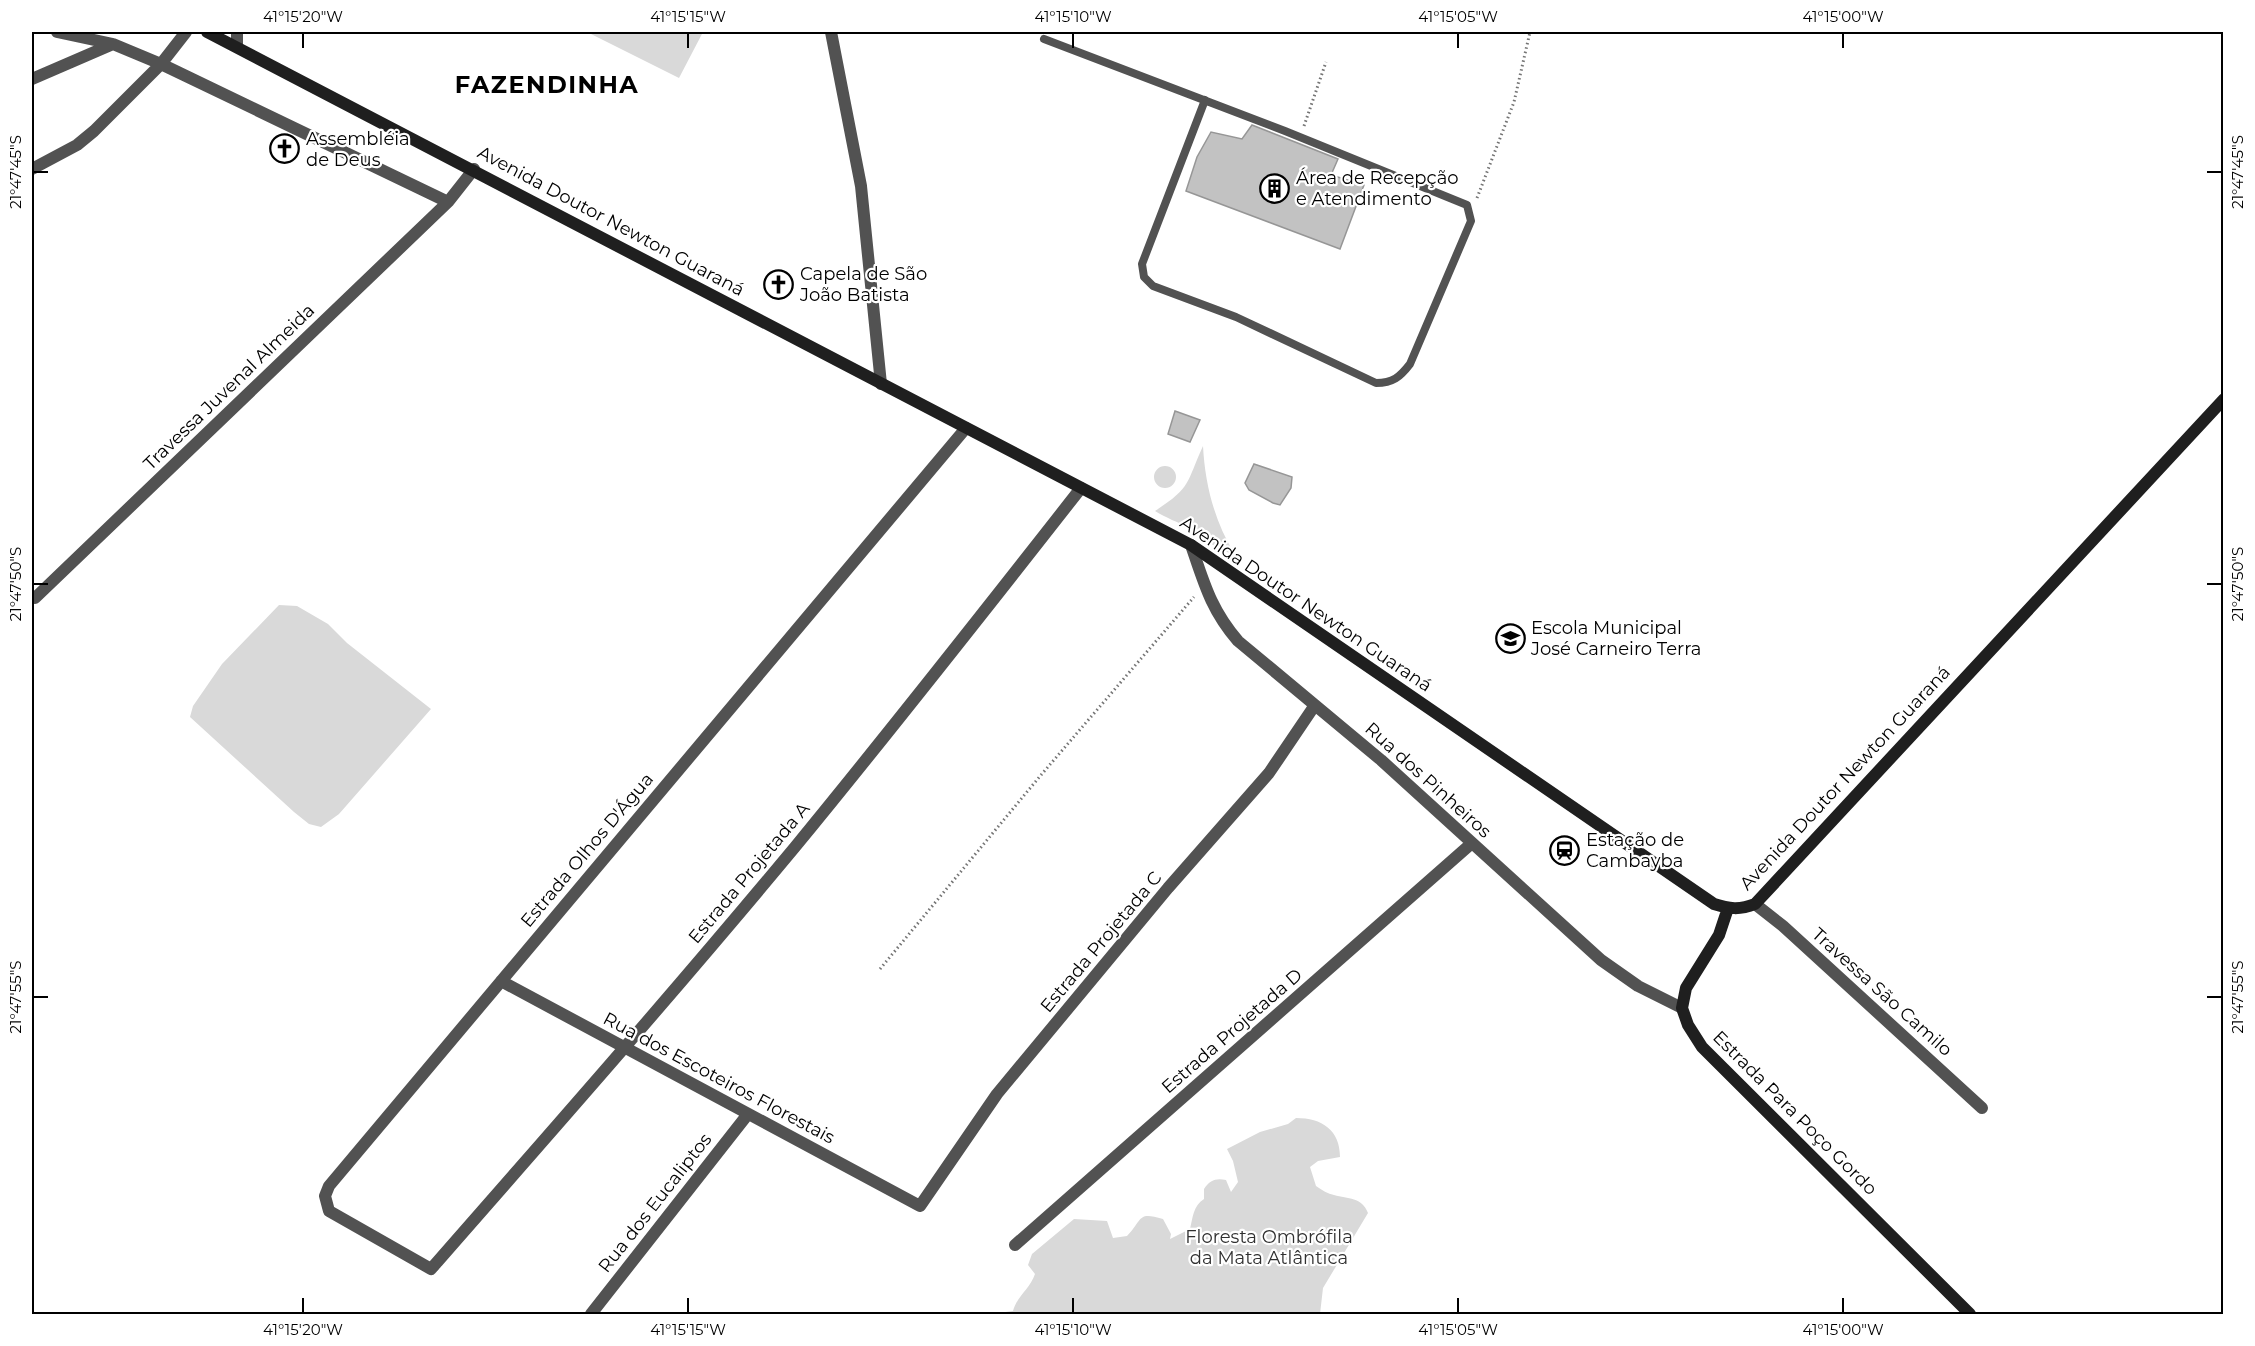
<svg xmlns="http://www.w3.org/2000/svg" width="2255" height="1346" font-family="Montserrat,sans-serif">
	<rect width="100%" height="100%" fill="#fff"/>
	<!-- green -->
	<path fill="#d9d9d9" d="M 587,32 L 703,32 L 679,78 Z
		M 1203,446 C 1205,484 1214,520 1234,553 C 1217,553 1203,535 1189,528 C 1178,522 1166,518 1155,511 C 1192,487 1186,483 1203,446 Z
		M1154 477a11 11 0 1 1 22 0a11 11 0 1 1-22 0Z
		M 279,605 L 297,606 L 328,624 L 347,643 L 431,709 L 339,814 L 321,827 L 309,824 L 294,812 L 190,717 L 193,706 L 222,664 Z
		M 1296,1118 C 1322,1118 1340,1130 1340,1157 L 1318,1161 L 1310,1167 L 1316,1186 C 1322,1190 1328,1194 1334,1195 C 1348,1199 1362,1197 1368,1213 L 1323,1288 L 1320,1314 L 990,1314 L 1013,1311 C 1017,1296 1030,1289 1035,1274 L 1028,1265 L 1032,1254 L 1074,1219 L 1107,1221 L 1113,1238 L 1127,1236 C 1143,1219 1137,1211 1163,1219 L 1171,1234 L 1170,1239 L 1190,1229 C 1193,1217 1193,1206 1204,1199 L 1204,1189 C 1210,1180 1216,1178 1226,1180 L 1231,1192 L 1238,1182 L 1233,1161 L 1227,1149 L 1260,1132 L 1288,1124 Z"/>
	<!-- building -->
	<path fill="#c2c2c2" stroke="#969696" stroke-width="1.5" d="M 1252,125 L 1338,159 L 1331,175 L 1364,185 L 1340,249 L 1186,191 L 1197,157 L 1211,132 L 1242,139 Z
		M 1175,411 L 1200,420 L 1190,442 L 1168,434 Z
		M 1254,464 L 1292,477 L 1291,488 L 1280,505 L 1273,503 L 1249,490 L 1245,483 Z"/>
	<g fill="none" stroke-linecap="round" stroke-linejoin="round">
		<!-- path -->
		<path stroke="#747474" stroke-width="3" stroke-dasharray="1.5 3" stroke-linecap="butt" d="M 1304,126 L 1326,62
			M 1477,198 L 1514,102 L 1530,32
			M 880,969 L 1041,775 L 1194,597"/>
		<!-- service -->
		<path stroke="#525252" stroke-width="8" d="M 1044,39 L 1285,131 L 1467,205 L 1471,221 L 1410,364 C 1400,377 1393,383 1376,383 L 1236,317 L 1153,286 L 1144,277 L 1142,264 L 1205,100"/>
		<!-- minor -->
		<path stroke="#525252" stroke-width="12" d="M 57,32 L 113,44 L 161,64 L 448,202 L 474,169
			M 831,32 L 861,186 L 881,384
			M 237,46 L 237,32
			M 32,79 L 113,44
			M 32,169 L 77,145 L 94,131 L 161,64 L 186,32
			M 966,428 L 329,1186 L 325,1196 L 329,1211 L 431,1269 C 553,1130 676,990 795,847 C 892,729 987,608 1081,488
			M 1191,545 C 1204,583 1211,610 1238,641 L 1381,760 L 1601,960 L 1638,986 L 1682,1008
			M 35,598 L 448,202
			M 1755,904 L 1783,926 L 1982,1108
			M 501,981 L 920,1206 L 997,1094 L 1168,888 L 1269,773 L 1315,705
			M 1015,1245 L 1472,843
			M 591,1314 L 748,1114"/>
		<!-- secondary -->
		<path stroke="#1f1f1f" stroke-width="12" d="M 207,32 L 1191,545 L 1714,904 C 1729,909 1740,910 1755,904 L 2224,399
			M 1728,908 L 1719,935 L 1686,988 L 1682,1008 L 1688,1025 L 1702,1047 L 1970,1314"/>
	</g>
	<!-- ticks -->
	<path fill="none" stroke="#000" stroke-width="2" d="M 303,33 L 303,48M 688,33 L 688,48M 1073,33 L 1073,48M 1458,33 L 1458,48M 1843,33 L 1843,48M 33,172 L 48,172M 2207,172 L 2222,172M 33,584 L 48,584M 2207,584 L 2222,584M 33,997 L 48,997M 2207,997 L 2222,997M 303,1298 L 303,1313M 688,1298 L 688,1313M 1073,1298 L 1073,1313M 1458,1298 L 1458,1313M 1843,1298 L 1843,1313"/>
	<!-- icons -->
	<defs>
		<symbol id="church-ring" viewBox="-11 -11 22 22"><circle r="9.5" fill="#fff" stroke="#000" stroke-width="1.5"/><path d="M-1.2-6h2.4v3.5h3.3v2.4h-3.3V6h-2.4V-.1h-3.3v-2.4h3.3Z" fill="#000"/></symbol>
		<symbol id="building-ring" viewBox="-11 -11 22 22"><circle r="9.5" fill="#fff" stroke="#000" stroke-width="1.5"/><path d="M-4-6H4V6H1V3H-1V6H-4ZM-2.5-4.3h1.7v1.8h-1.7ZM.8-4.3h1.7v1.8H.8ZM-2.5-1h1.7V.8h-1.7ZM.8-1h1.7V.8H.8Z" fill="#000"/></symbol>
		<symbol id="school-ring" viewBox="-11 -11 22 22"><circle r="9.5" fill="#fff" stroke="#000" stroke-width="1.5"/><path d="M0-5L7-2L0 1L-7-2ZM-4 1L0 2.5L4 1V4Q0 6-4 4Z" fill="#000"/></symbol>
		<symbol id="station-ring" viewBox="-11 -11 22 22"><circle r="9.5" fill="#fff" stroke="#000" stroke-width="1.5"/><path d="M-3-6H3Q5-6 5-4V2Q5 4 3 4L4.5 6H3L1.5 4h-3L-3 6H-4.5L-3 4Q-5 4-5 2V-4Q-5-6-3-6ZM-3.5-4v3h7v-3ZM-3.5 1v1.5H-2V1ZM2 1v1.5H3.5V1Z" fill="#000"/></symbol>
	</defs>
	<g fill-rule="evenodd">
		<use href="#church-ring" x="268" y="132" width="33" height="33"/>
		<use href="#building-ring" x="1258" y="172" width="33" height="33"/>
		<use href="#church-ring" x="762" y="268" width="33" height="33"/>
		<use href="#school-ring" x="1494" y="622" width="33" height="33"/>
		<use href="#station-ring" x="1548" y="834" width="33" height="33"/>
	</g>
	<g text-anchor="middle" stroke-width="4.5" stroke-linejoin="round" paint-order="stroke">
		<!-- poi labels -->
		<g font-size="18" fill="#000" stroke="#fff" text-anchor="start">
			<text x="306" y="145">Assembléia<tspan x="306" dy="21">de Deus</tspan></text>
			<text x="1296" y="184">Área de Recepção<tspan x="1296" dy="21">e Atendimento</tspan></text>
			<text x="800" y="280">Capela de São<tspan x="800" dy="21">João Batista</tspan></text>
			<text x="1531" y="634">Escola Municipal<tspan x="1531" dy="21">José Carneiro Terra</tspan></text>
			<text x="1586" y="846">Estação de<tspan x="1586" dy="21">Cambayba</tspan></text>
		</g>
		<!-- street labels -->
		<g font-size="18" fill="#000" stroke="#fff">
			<text transform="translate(611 221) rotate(28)" y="6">Avenida Doutor Newton Guaraná</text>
			<text transform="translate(229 387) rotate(-44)" y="6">Travessa Juvenal Almeida</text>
			<text transform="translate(1306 604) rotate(34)" y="6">Avenida Doutor Newton Guaraná</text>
			<text transform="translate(1845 778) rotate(-47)" y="6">Avenida Doutor Newton Guaraná</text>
			<text transform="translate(1428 780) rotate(42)" y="6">Rua dos Pinheiros</text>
			<text transform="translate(587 850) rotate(-50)" y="6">Estrada Olhos D'Água</text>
			<text transform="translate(749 873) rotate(-50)" y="6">Estrada Projetada A</text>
			<text transform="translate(1101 942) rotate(-50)" y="6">Estrada Projetada C</text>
			<text transform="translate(1882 992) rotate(42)" y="6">Travessa São Camilo</text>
			<text transform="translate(1232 1031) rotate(-41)" y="6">Estrada Projetada D</text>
			<text transform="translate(719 1078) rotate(28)" y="6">Rua dos Escoteiros Florestais</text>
			<text transform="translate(1795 1113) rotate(45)" y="6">Estrada Para Poço Gordo</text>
			<text transform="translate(655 1203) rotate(-52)" y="6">Rua dos Eucaliptos</text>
		</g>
		<!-- park labels -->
		<g font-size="18" fill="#303030" stroke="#fff">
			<text x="1269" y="1243">Floresta Ombrófila<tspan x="1269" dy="21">da Mata Atlântica</tspan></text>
		</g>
		<!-- district labels -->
		<g font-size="24" font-weight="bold" letter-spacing="1.5" fill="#000" stroke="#fff">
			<text x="547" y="93">FAZENDINHA</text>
		</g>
	</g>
	<!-- border -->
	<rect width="2255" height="1346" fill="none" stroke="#ffffff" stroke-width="66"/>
	<rect x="33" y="33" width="2189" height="1280" fill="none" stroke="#000" stroke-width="2"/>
	<g font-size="15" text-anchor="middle" fill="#000">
		<text x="303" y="22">41°15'20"W</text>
		<text x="688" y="22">41°15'15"W</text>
		<text x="1073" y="22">41°15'10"W</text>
		<text x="1458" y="22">41°15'05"W</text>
		<text x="1843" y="22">41°15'00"W</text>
		<text transform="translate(16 172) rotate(-90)" y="5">21°47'45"S</text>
		<text transform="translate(2238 172) rotate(-90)" y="5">21°47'45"S</text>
		<text transform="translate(16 584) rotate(-90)" y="5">21°47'50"S</text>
		<text transform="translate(2238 584) rotate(-90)" y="5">21°47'50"S</text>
		<text transform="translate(16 997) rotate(-90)" y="5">21°47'55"S</text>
		<text transform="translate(2238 997) rotate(-90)" y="5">21°47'55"S</text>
		<text x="303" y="1335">41°15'20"W</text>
		<text x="688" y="1335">41°15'15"W</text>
		<text x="1073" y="1335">41°15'10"W</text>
		<text x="1458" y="1335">41°15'05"W</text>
		<text x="1843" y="1335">41°15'00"W</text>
	</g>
</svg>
